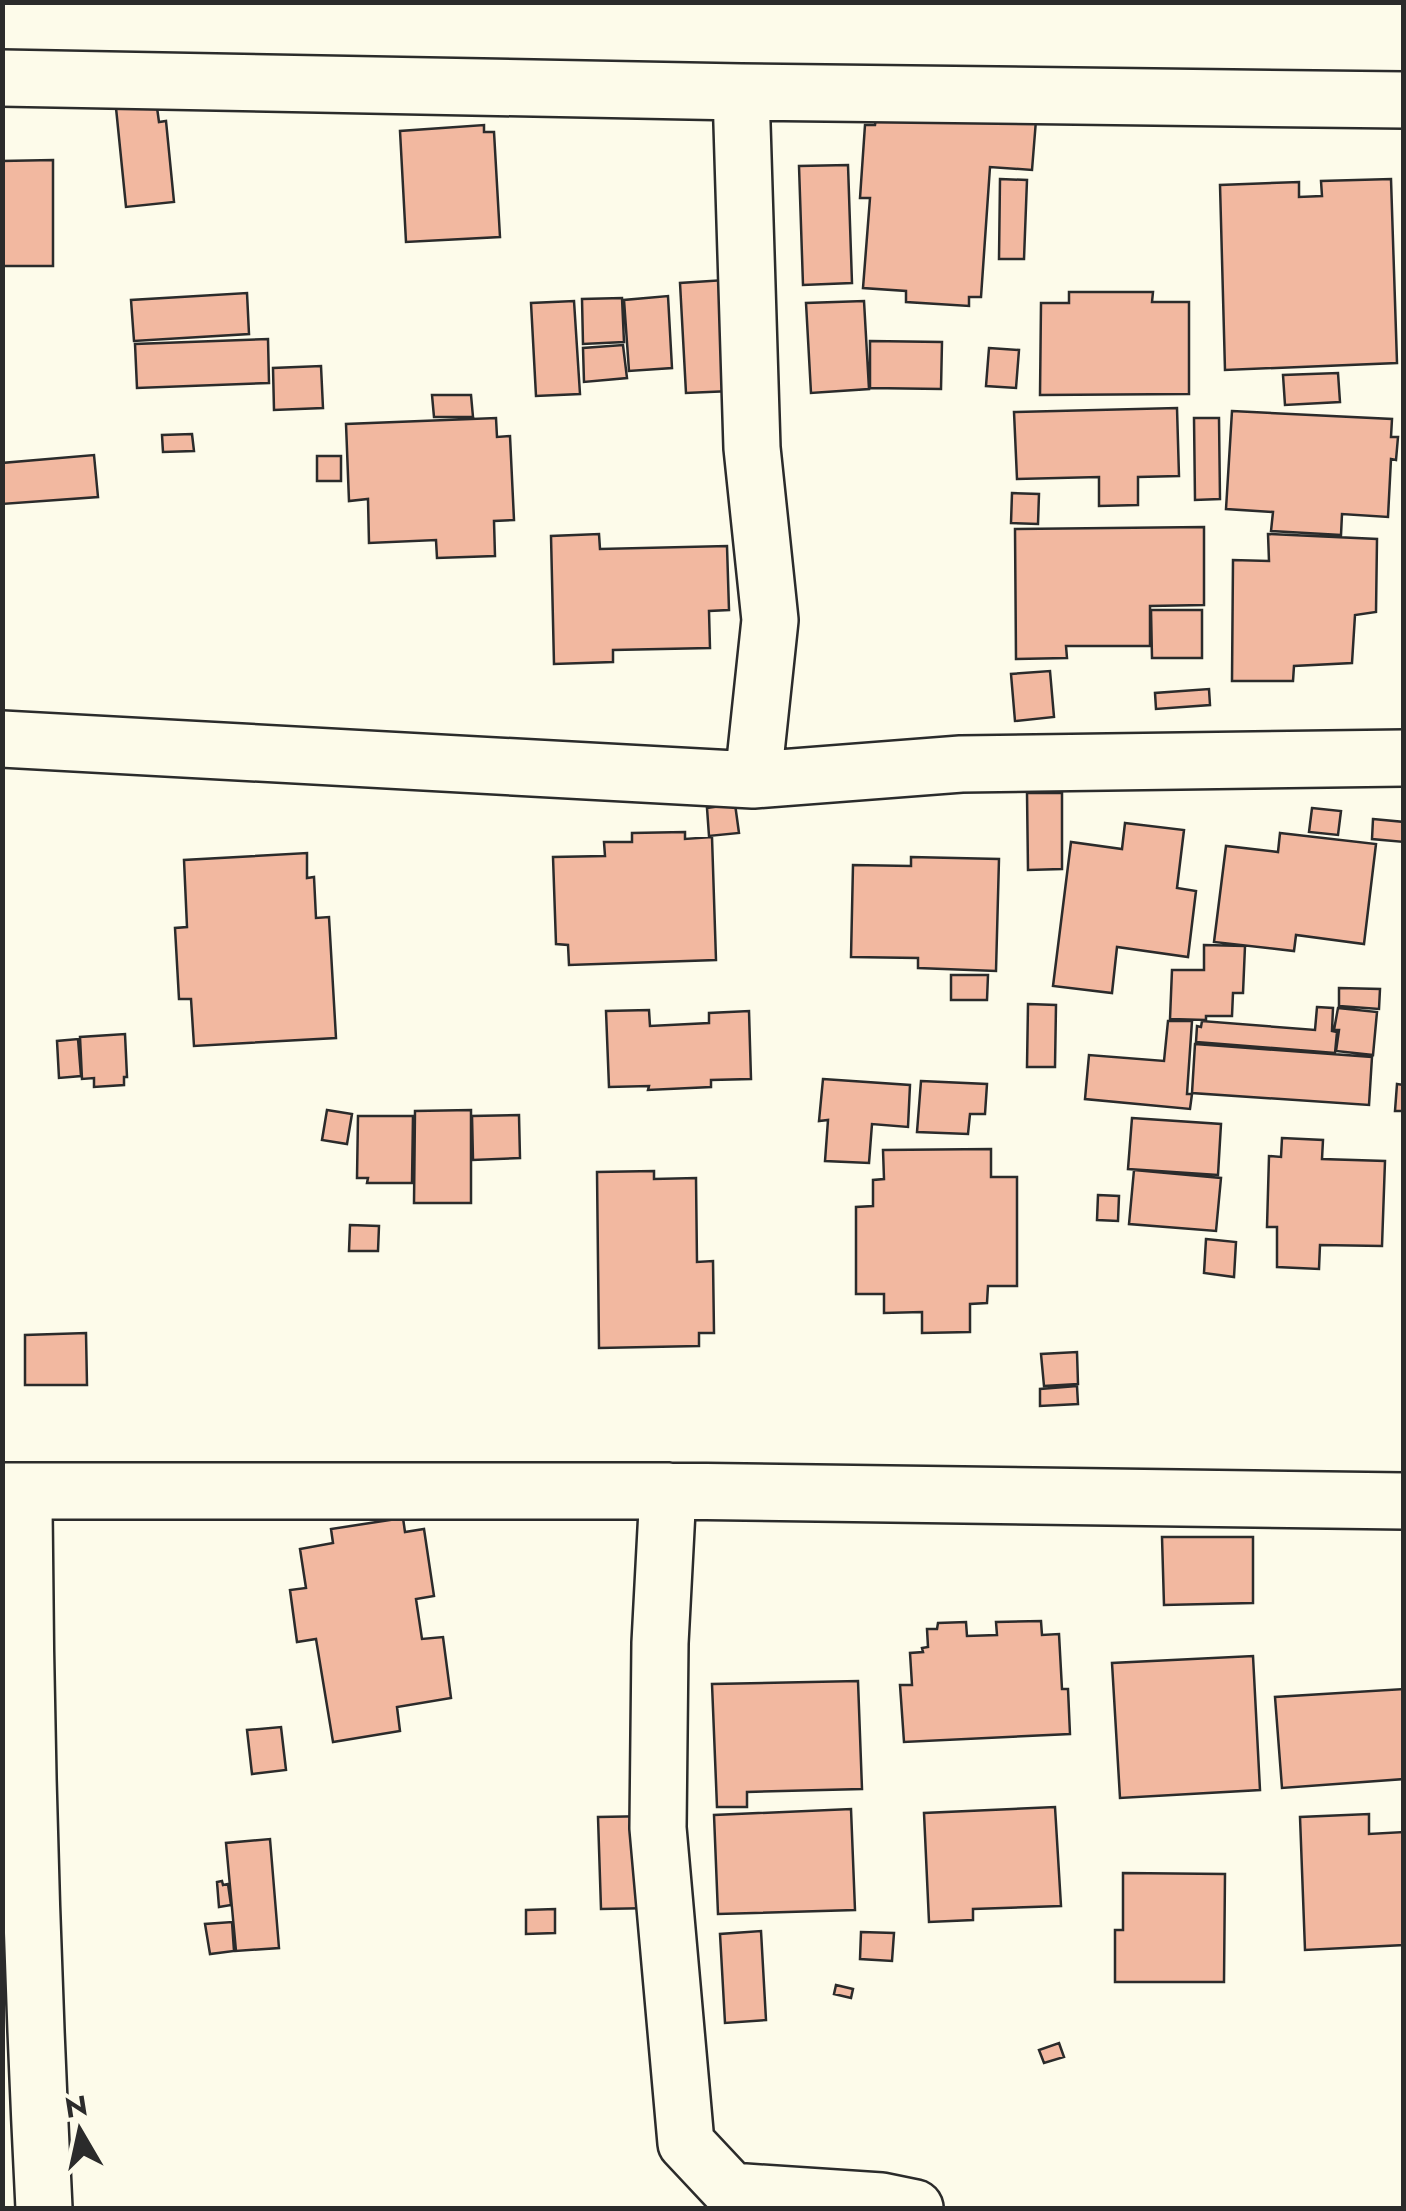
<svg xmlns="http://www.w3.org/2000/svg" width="1406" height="2211" font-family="Jost,sans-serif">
	<rect width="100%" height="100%" fill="#fdfbea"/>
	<!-- building -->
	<path fill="#f2b8a0" stroke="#2b2b2b" stroke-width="2.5" d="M 155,93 L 159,122 L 166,121 L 174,202 L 126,207 L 115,98 Z
		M 877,110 L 1036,120 L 1032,170 L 990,167 L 981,297 L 969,297 L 969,306 L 906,302 L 906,291 L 863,288 L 870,198 L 860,198 L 865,125 L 875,125 Z
		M 484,125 L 484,132 L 494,132 L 500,237 L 406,242 L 400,131 Z
		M 53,160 L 53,266 L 2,266 L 2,161 Z
		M 848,165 L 852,283 L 803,285 L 799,166 Z
		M 1000,179 L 1027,180 L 1024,259 L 999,259 Z
		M 1391,179 L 1397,363 L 1225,370 L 1220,185 L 1299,182 L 1299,197 L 1322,196 L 1321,181 Z
		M 725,280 L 731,391 L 686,393 L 680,283 Z
		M 1069,292 L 1153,292 L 1152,302 L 1189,302 L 1189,394 L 1040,395 L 1041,303 L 1069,303 Z
		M 247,293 L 249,334 L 134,341 L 131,300 Z
		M 668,296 L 672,368 L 629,371 L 624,300 Z
		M 622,298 L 624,342 L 583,344 L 582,299 Z
		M 574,301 L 580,394 L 536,396 L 531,303 Z
		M 864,301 L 869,389 L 811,393 L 806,303 Z
		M 268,339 L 269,383 L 137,388 L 135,344 Z
		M 870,341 L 942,342 L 941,389 L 870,388 Z
		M 623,345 L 627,378 L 584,382 L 583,348 Z
		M 989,348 L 1019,350 L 1016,388 L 986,386 Z
		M 321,366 L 323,408 L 274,410 L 273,368 Z
		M 1338,373 L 1340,402 L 1285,405 L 1283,375 Z
		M 432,395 L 471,395 L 473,417 L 434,417 Z
		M 1177,408 L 1179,476 L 1138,477 L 1138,505 L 1099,506 L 1099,477 L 1017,479 L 1014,412 Z
		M 1232,411 L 1392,419 L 1391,437 L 1398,437 L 1396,460 L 1391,459 L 1388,517 L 1342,514 L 1341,535 L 1271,531 L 1273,512 L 1226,509 Z
		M 496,418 L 497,437 L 510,436 L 514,520 L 494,521 L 495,556 L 437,558 L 436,540 L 369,543 L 368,499 L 349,501 L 346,424 Z
		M 1194,418 L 1219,418 L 1220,499 L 1195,500 Z
		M 192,434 L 194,451 L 163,452 L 162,435 Z
		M 94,455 L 98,497 L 2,504 L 2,463 Z
		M 317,456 L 341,456 L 341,481 L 317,481 Z
		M 1012,493 L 1039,494 L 1038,524 L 1011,523 Z
		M 1204,527 L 1204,605 L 1150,606 L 1150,646 L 1066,646 L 1067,658 L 1016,659 L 1015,529 Z
		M 599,534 L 600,549 L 727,546 L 729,610 L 709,611 L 710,648 L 613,650 L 613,662 L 554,664 L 551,536 Z
		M 1268,534 L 1377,539 L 1376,612 L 1355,615 L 1352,663 L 1294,666 L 1293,681 L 1232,681 L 1233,560 L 1269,561 Z
		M 1151,610 L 1202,610 L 1202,658 L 1152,658 Z
		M 1050,671 L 1054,717 L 1015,721 L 1011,674 Z
		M 1209,689 L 1210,705 L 1156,709 L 1155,693 Z
		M 1027,793 L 1062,793 L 1062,869 L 1028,870 Z
		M 735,804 L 739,833 L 709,836 L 707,808 Z
		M 1312,808 L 1341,811 L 1338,835 L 1309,832 Z
		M 1373,819 L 1404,822 L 1404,842 L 1372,839 Z
		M 1125,823 L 1184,830 L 1177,888 L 1196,891 L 1188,957 L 1117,947 L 1112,993 L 1053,986 L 1071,842 L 1122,849 Z
		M 685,832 L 685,839 L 712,837 L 716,960 L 569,965 L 568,945 L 556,944 L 553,857 L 605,856 L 604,842 L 632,842 L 632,833 Z
		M 1280,833 L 1376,844 L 1364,944 L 1296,935 L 1294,951 L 1214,942 L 1226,846 L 1278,852 Z
		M 307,853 L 307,878 L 314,877 L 316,918 L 329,917 L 336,1038 L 194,1046 L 191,999 L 179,999 L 175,928 L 187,927 L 184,860 Z
		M 911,857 L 999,859 L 996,971 L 918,968 L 918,958 L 851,957 L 853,865 L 911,866 Z
		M 1204,945 L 1245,946 L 1243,993 L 1233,993 L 1232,1016 L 1206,1016 L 1206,1020 L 1170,1019 L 1172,970 L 1204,970 Z
		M 951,975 L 988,975 L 987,1000 L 951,1000 Z
		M 1339,988 L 1380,989 L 1379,1009 L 1339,1006 Z
		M 1028,1004 L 1056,1005 L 1055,1067 L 1027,1067 Z
		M 1317,1007 L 1333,1008 L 1332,1031 L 1337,1032 L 1335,1053 L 1196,1042 L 1197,1026 L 1201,1027 L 1202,1021 L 1315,1030 Z
		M 1338,1008 L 1377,1012 L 1373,1055 L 1336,1051 L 1339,1030 L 1334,1030 Z
		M 649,1010 L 650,1026 L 709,1023 L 709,1013 L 749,1011 L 751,1079 L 711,1080 L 711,1087 L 648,1090 L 649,1086 L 609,1087 L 606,1011 Z
		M 1168,1021 L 1192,1021 L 1187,1094 L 1192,1094 L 1190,1109 L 1085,1099 L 1089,1055 L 1164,1061 Z
		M 125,1034 L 127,1077 L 124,1077 L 124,1085 L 94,1087 L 94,1078 L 82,1079 L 80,1037 Z
		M 78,1039 L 81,1076 L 59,1078 L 57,1041 Z
		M 1195,1044 L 1372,1057 L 1369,1105 L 1192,1093 Z
		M 823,1079 L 910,1085 L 908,1127 L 872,1124 L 869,1163 L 825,1161 L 828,1120 L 819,1121 Z
		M 921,1081 L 987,1084 L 985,1114 L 970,1114 L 968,1134 L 917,1132 Z
		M 1397,1084 L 1404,1085 L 1404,1111 L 1395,1111 Z
		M 327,1110 L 352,1114 L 347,1144 L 322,1140 Z
		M 471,1110 L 471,1203 L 414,1203 L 415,1111 Z
		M 519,1115 L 520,1158 L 473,1160 L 472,1116 Z
		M 358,1116 L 413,1116 L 412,1183 L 367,1183 L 368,1178 L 357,1178 Z
		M 1132,1118 L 1221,1124 L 1218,1175 L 1128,1169 Z
		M 1282,1138 L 1323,1140 L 1322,1159 L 1385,1161 L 1382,1246 L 1320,1245 L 1319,1269 L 1277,1267 L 1277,1227 L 1267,1227 L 1269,1156 L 1281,1157 Z
		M 991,1149 L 991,1177 L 1017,1177 L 1017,1286 L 988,1286 L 987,1303 L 970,1304 L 970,1332 L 922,1333 L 922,1312 L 884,1313 L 884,1294 L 856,1294 L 856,1207 L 873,1206 L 873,1180 L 884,1179 L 883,1150 Z
		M 1134,1170 L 1221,1178 L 1216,1231 L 1129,1224 Z
		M 654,1171 L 654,1179 L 696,1178 L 697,1262 L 713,1261 L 714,1333 L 699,1333 L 699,1346 L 599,1348 L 597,1172 Z
		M 1098,1195 L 1119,1196 L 1118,1221 L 1097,1220 Z
		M 350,1225 L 379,1226 L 378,1251 L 349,1251 Z
		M 1206,1239 L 1236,1242 L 1234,1277 L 1204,1273 Z
		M 86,1333 L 87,1385 L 25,1385 L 25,1335 Z
		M 1077,1352 L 1078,1384 L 1044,1386 L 1041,1354 Z
		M 1077,1386 L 1078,1404 L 1040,1406 L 1040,1389 Z
		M 403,1518 L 405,1532 L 424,1529 L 434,1596 L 416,1599 L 422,1639 L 443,1637 L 451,1698 L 397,1707 L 400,1731 L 333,1742 L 316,1639 L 297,1642 L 290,1590 L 306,1588 L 300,1549 L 333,1543 L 331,1529 Z
		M 1162,1537 L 1253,1537 L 1253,1603 L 1164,1605 Z
		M 1041,1621 L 1042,1635 L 1059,1634 L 1062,1689 L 1068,1689 L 1070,1734 L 904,1742 L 900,1685 L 912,1685 L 910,1653 L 923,1652 L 922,1648 L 928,1647 L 927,1629 L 937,1629 L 938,1623 L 966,1622 L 967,1636 L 997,1635 L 996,1622 Z
		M 1253,1656 L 1260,1790 L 1120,1798 L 1112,1663 Z
		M 858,1681 L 862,1789 L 747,1792 L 747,1807 L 717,1807 L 712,1684 Z
		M 1404,1689 L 1404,1779 L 1282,1788 L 1275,1697 Z
		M 281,1727 L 286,1770 L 252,1774 L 247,1730 Z
		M 1055,1807 L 1061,1906 L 973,1909 L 973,1920 L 929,1922 L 924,1813 Z
		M 851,1809 L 855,1910 L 718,1914 L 714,1815 Z
		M 1369,1814 L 1369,1834 L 1404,1832 L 1404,1945 L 1305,1950 L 1300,1817 Z
		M 652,1816 L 654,1908 L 601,1909 L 598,1817 Z
		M 270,1839 L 279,1948 L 236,1951 L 226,1843 Z
		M 1123,1873 L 1225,1874 L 1224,1982 L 1115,1982 L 1115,1930 L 1123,1930 Z
		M 222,1881 L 223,1885 L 228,1884 L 231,1905 L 219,1907 L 217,1882 Z
		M 555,1909 L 555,1933 L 526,1934 L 526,1910 Z
		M 232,1922 L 234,1951 L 210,1954 L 205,1924 Z
		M 761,1931 L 766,2020 L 725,2023 L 720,1934 Z
		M 861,1932 L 894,1933 L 892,1961 L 860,1959 Z
		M 836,1985 L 853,1989 L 851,1998 L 834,1994 Z
		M 1059,2043 L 1064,2057 L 1044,2063 L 1039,2050 Z"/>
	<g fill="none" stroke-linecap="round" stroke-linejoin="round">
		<defs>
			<path id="minor" d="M 2,78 L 741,92 L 1404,100
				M 741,92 L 752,448 L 770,620 L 753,780
				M 2,739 L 753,780 L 961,764 L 1404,758
				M 2,1491 L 668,1491 L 1404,1501
				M 668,1491 L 660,1643 L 658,1828 L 686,2143 L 731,2191 L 881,2201 L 915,2208
				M 24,1492 C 25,1731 32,1970 44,2208"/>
		</defs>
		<!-- minor casing -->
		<use href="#minor" stroke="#2b2b2b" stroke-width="60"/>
		<!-- minor -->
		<use href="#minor" stroke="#fdfbea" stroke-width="55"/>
	</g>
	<!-- border -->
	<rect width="1406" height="2211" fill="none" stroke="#2b2b2b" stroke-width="10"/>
	<!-- north arrow -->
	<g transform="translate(80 2131) rotate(351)" stroke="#fdfbea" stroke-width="8" paint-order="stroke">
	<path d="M0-8L18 38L0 25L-18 38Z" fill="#2b2b2b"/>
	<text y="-15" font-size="28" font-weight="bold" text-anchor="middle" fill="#2b2b2b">N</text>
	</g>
</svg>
